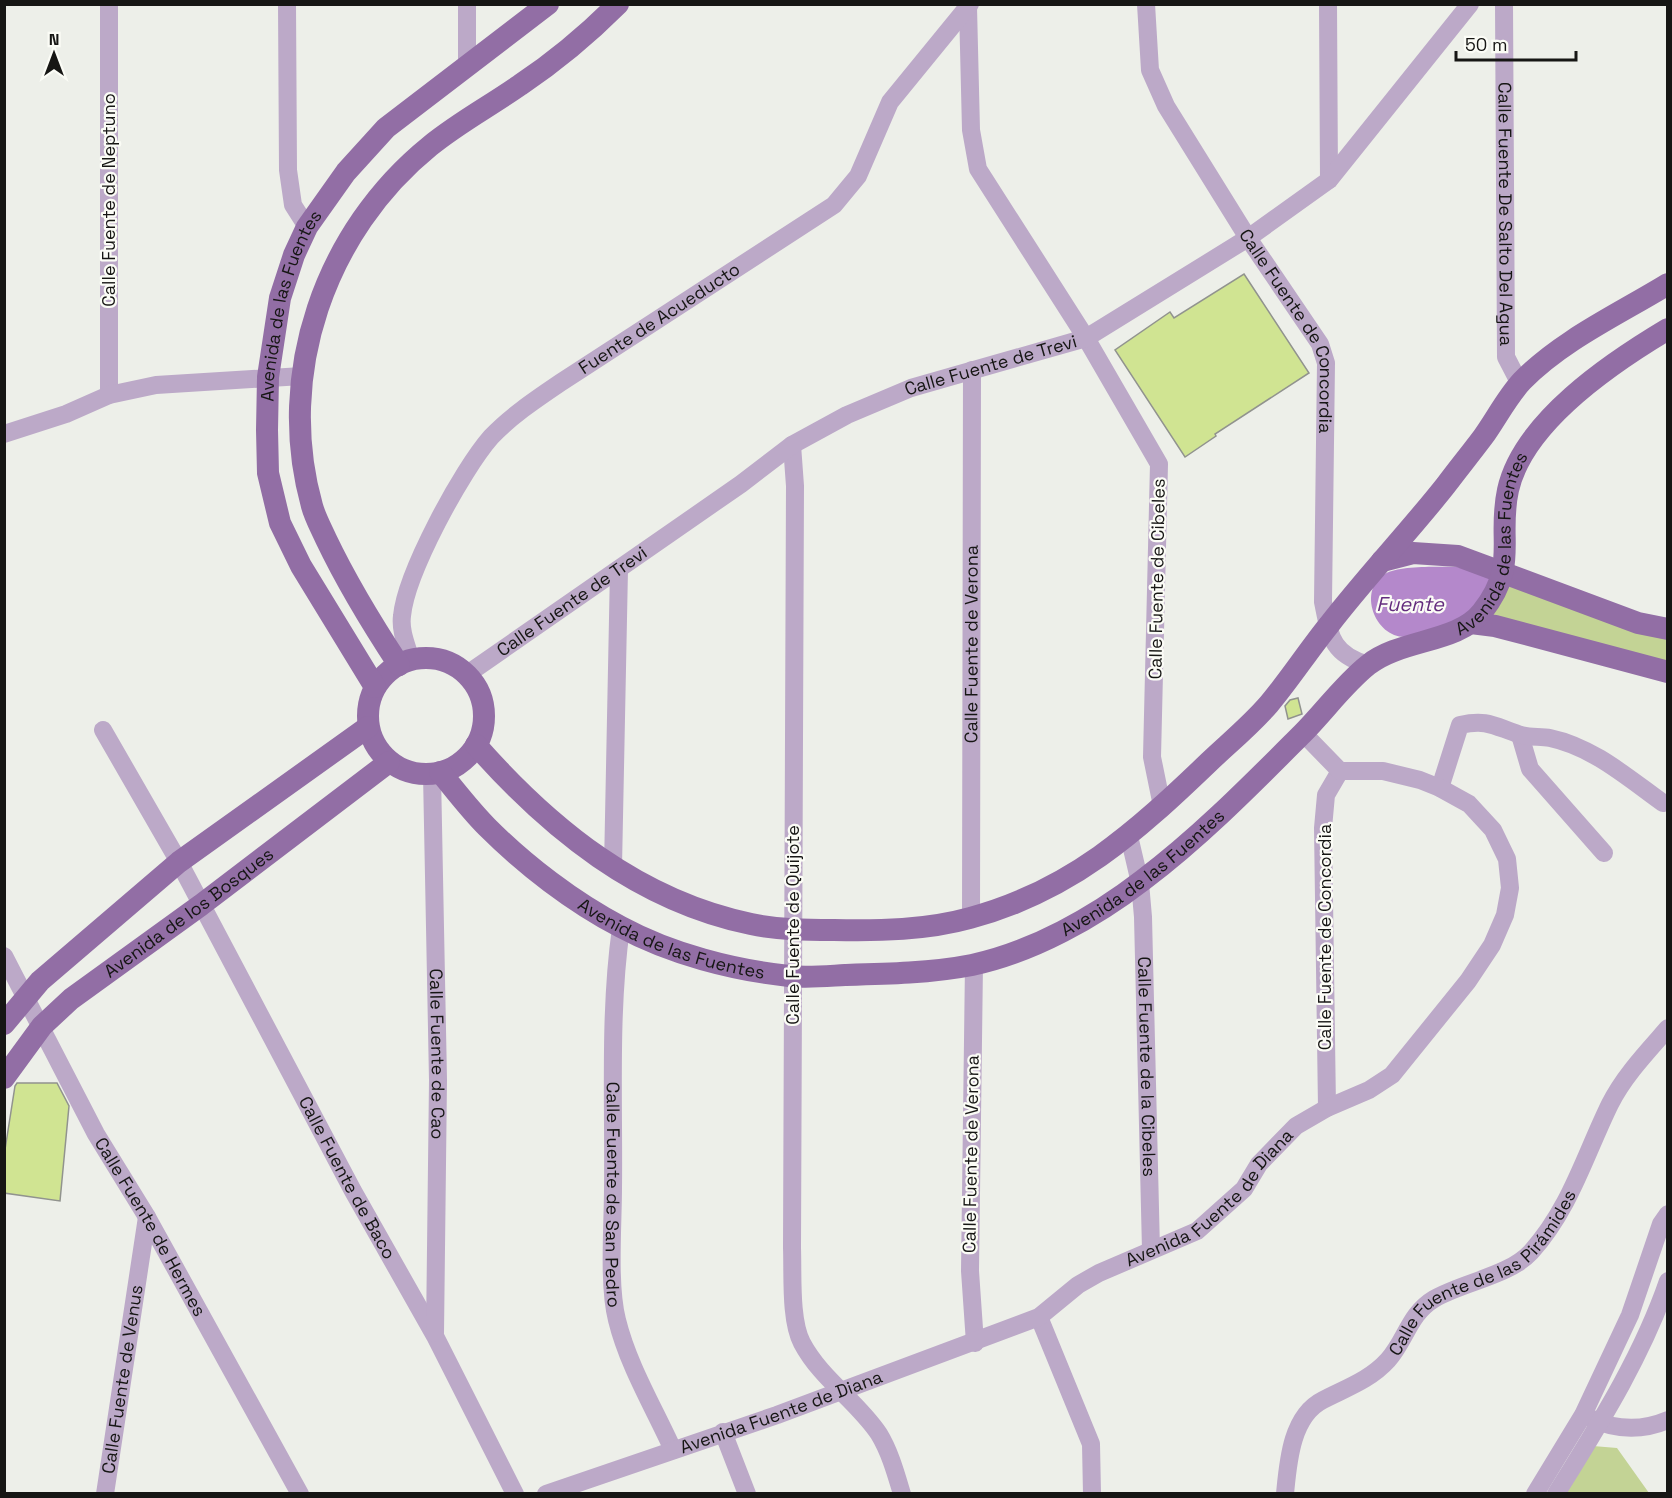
<svg xmlns="http://www.w3.org/2000/svg" width="1672" height="1498" font-family="'Space Grotesk',sans-serif">
	<rect width="100%" height="100%" fill="#edefe9"/>
	<!-- green -->
	<path fill="#c3d395" d="M 1506,580 L 1667,631 L 1667,666 L 1476,624 Z
		M 1593,1446 L 1617,1448 L 1649,1493 L 1564,1494 Z"/>
	<!-- water -->
	<path fill="#b488cb" d="M 1457,567 L 1500,579 L 1469,624 C 1449,628 1426,636 1406,637 C 1375,638 1357,590 1385,574 C 1400,565 1439,567 1457,567 Z"/>
	<!-- building -->
	<path fill="#d0e492" stroke="#91938e" stroke-width="1.5" d="M 1244,274 L 1309,373 L 1215,434 L 1216,436 L 1185,457 L 1115,350 L 1170,312 L 1174,318 Z
		M 1298,698 L 1302,714 L 1288,719 L 1285,706 L 1290,700 Z
		M 17,1083 L 57,1083 L 69,1106 L 60,1201 L 4,1193 L 4,1156 L 15,1086 Z"/>
	<g fill="none" stroke-linecap="round" stroke-linejoin="round">
		<!-- minor -->
		<g stroke="#bca9c8" stroke-width="18">
			<path d="M 287,4 L 288,170 L 293,205 L 307,227"/>
			<path d="M 467,4 L 467,66"/>
			<path id="s1" d="M 1146,4 L 1150,70 L 1166,106 L 1248,238 L 1320,344 L 1326,363 L 1323,602 C 1330,636 1331,654 1368,665"/>
			<path d="M 1328,4 L 1329,180"/>
			<path id="s2" d="M 1504,4 L 1506,357 L 1520,384"/>
			<path d="M 968,7 L 971,130 L 978,169 L 1086,338 L 1159,464 L 1152,757 L 1162,806"/>
			<path d="M 109,395 L 109,4"/>
			<path d="M 4,434 L 66,414 L 109,395 L 156,385 L 302,376"/>
			<path d="M 792,445 L 795,486 L 792,1248 C 793,1275 790,1320 802,1343 C 821,1379 857,1401 879,1434 C 890,1452 896,1474 902,1494"/>
			<path id="s3" d="M 411,660 C 407,646 400,631 402,616 C 406,573 462,470 491,437 C 512,415 538,398 563,381 L 834,205 L 858,176 L 890,102 L 970,4"/>
			<path id="s4" d="M 466,675 L 741,484 L 792,445 L 847,415 L 911,388 L 1086,338 L 1248,238 L 1329,180 L 1470,4"/>
			<path id="s5" d="M 103,730 L 179,862 L 353,1191 L 435,1336 L 515,1494"/>
			<path d="M 1520,735 L 1530,769 L 1604,853"/>
			<path id="s6" d="M 432,774 L 438,1080 L 435,1333"/>
			<path d="M 1440,788 L 1460,725 C 1487,719 1494,726 1518,734 C 1528,738 1540,736 1550,738 C 1593,747 1628,778 1663,803"/>
			<path id="s7" d="M 1129,836 L 1140,883 L 1143,917 L 1151,1250"/>
			<path d="M 613,867 L 619,569"/>
			<path id="s8" d="M 971,918 L 972,370"/>
			<path id="s9" d="M 621,928 C 609,1013 614,1102 613,1188 C 613,1225 608,1285 617,1320 C 628,1365 654,1408 673,1450"/>
			<path id="s10" d="M 4,956 L 96,1134 L 147,1217 L 300,1494"/>
			<path d="M 974,964 L 970,1271 L 975,1343"/>
			<path d="M 1327,1108 L 1323,828 L 1326,795 L 1340,771"/>
			<path d="M 1039,1317 L 1091,1444 L 1092,1494"/>
			<path d="M 1590,1418 C 1615,1430 1642,1431 1668,1420"/>
			<path d="M 723,1432 L 747,1494"/>
			<path id="s11" d="M 105,1494 L 147,1217"/>
			<path id="s12" d="M 546,1494 L 777,1415 L 1039,1317 L 1078,1285 L 1099,1273 L 1197,1231 L 1244,1189 L 1259,1164 L 1296,1126 L 1327,1108 L 1369,1090 L 1392,1075 L 1468,981 L 1492,945 L 1505,915 L 1510,888 L 1507,859 L 1493,830 L 1469,804 L 1440,788 L 1420,780 L 1383,771 L 1340,771 L 1303,733"/>
			<path id="s13" d="M 1285,1494 C 1288,1463 1291,1416 1323,1400 C 1346,1388 1370,1380 1388,1360 C 1406,1340 1409,1314 1434,1299 C 1463,1282 1509,1276 1531,1252 C 1570,1209 1585,1155 1610,1104 C 1624,1076 1647,1052 1668,1028"/>
			<path d="M 1535,1494 L 1583,1415 L 1630,1315 L 1661,1224 L 1668,1214"/>
			<path d="M 1556,1494 C 1598,1426 1642,1357 1668,1281"/>
		</g>
		<!-- major -->
		<g stroke="#926ea5" stroke-width="22">
			<path d="M 1382,561 L 1413,553 L 1458,556 L 1638,623 L 1668,629"/>
			<path d="M 1471,623 L 1495,626 L 1668,672"/>
			<circle cx="426" cy="716" r="58"/>
			<path d="M 399,665 C 372,624 347,583 326,539 C 321,528 315,517 312,506 C 275,374 325,231 430,146 C 458,123 490,106 520,85 C 556,61 587,35 618,4"/>
			<path id="s14" d="M 375,687 L 301,566 L 280,523 L 268,473 L 267,430 L 268,377 L 280,298 L 294,255 L 307,227 L 346,172 L 386,128 L 548,4"/>
			<path d="M 476,745 C 550,829 639,901 751,924 C 779,930 807,930 834,930 C 879,931 927,930 970,918 C 1071,891 1136,832 1209,762 C 1229,743 1251,725 1269,704 C 1290,679 1308,651 1329,625 C 1366,577 1408,533 1446,485 C 1458,469 1471,453 1483,437 C 1496,419 1507,397 1522,381 C 1562,340 1619,314 1668,284"/>
			<path id="s15" d="M 440,772 C 455,790 470,810 487,827 C 525,865 573,902 621,927 C 671,954 733,970 789,976 C 807,978 827,976 845,975 C 887,974 931,973 972,965 C 1033,952 1095,917 1143,880 C 1200,837 1251,785 1302,734 C 1324,712 1344,684 1368,665 C 1400,639 1458,643 1482,612 C 1519,565 1497,540 1508,490 C 1523,422 1611,363 1668,329"/>
			<path d="M 4,1024 L 40,981 L 179,862 L 368,727"/>
			<path id="s16" d="M 4,1078 L 42,1026 L 71,999 L 201,905 L 389,762"/>
		</g>
	</g>
	<g text-anchor="middle" stroke-width="4.5" stroke-linejoin="round" paint-order="stroke">
		<!-- street labels -->
		<g font-size="18" fill="#161614" stroke="#fbfcf6">
			<text transform="translate(109 200) rotate(-90)" y="6">Calle Fuente de Neptuno</text>
			<text dy="6" stroke="none"><textPath href="#s2" startOffset="210">Calle Fuente De Salto Del Agua</textPath></text>
			<text dy="6" stroke="none"><textPath href="#s14" startOffset="412">Avenida de las Fuentes</textPath></text>
			<text dy="6" stroke="none"><textPath href="#s3" startOffset="453">Fuente de Acueducto</textPath></text>
			<text dy="6" stroke="none"><textPath href="#s1" startOffset="366">Calle Fuente de Concordia</textPath></text>
			<text dy="6" stroke="none"><textPath href="#s4" startOffset="614">Calle Fuente de Trevi</textPath></text>
			<text dy="6" stroke="none"><textPath href="#s15" startOffset="1299">Avenida de las Fuentes</textPath></text>
			<text transform="translate(1157 579) rotate(-89)" y="6">Calle Fuente de Cibeles</text>
			<text dy="6" stroke="none"><textPath href="#s4" startOffset="129">Calle Fuente de Trevi</textPath></text>
			<text dy="6" stroke="none"><textPath href="#s8" startOffset="274">Calle Fuente de Verona</textPath></text>
			<text dy="6" stroke="none"><textPath href="#s15" startOffset="796">Avenida de las Fuentes</textPath></text>
			<text dy="6" stroke="none"><textPath href="#s16" startOffset="250">Avenida de los Bosques</textPath></text>
			<text transform="translate(793 925) rotate(-90)" y="6">Calle Fuente de Quijote</text>
			<text dy="6" stroke="none"><textPath href="#s15" startOffset="292">Avenida de las Fuentes</textPath></text>
			<text transform="translate(1325 937) rotate(-90)" y="6">Calle Fuente de Concordia</text>
			<text dy="6" stroke="none"><textPath href="#s6" startOffset="280">Calle Fuente de Cao</textPath></text>
			<text dy="6" stroke="none"><textPath href="#s7" startOffset="232">Calle Fuente de la Cibeles</textPath></text>
			<text transform="translate(971 1154) rotate(-89)" y="6">Calle Fuente de Verona</text>
			<text dy="6" stroke="none"><textPath href="#s5" startOffset="510">Calle Fuente de Baco</textPath></text>
			<text dy="6" stroke="none"><textPath href="#s9" startOffset="267">Calle Fuente de San Pedro</textPath></text>
			<text dy="6" stroke="none"><textPath href="#s12" startOffset="735">Avenida Fuente de Diana</textPath></text>
			<text dy="6" stroke="none"><textPath href="#s10" startOffset="308">Calle Fuente de Hermes</textPath></text>
			<text dy="6" stroke="none"><textPath href="#s13" startOffset="316">Calle Fuente de las Pirámides</textPath></text>
			<text dy="6" stroke="none"><textPath href="#s11" startOffset="116">Calle Fuente de Venus</textPath></text>
			<text dy="6" stroke="none"><textPath href="#s12" startOffset="249">Avenida Fuente de Diana</textPath></text>
		</g>
		<!-- water labels -->
		<g font-size="20" font-style="italic" fill="#632c7d" stroke="#fbfcf6">
			<text x="1410" y="611">Fuente</text>
		</g>
	</g>
	<!-- border -->
	<rect width="1672" height="1498" fill="none" stroke="#161614" stroke-width="12"/>
	<!-- north arrow -->
	<g transform="translate(54 54)" stroke="#fbfcf6" stroke-width="4.5" paint-order="stroke">
	<path d="M0-4.5L10 22L0 15L-10 22Z" fill="#161614"/>
	<text y="-9" font-size="16" font-weight="bold" text-anchor="middle" fill="#161614">N</text>
	</g>
	<!-- scale -->
	<path d="M1456 51v9h120v-9" fill="none" stroke="#161614" stroke-width="3"/>
	<text x="1465" y="51" font-size="18" fill="#161614" stroke="#fbfcf6" stroke-width="4.5" paint-order="stroke">50 m</text>
</svg>
